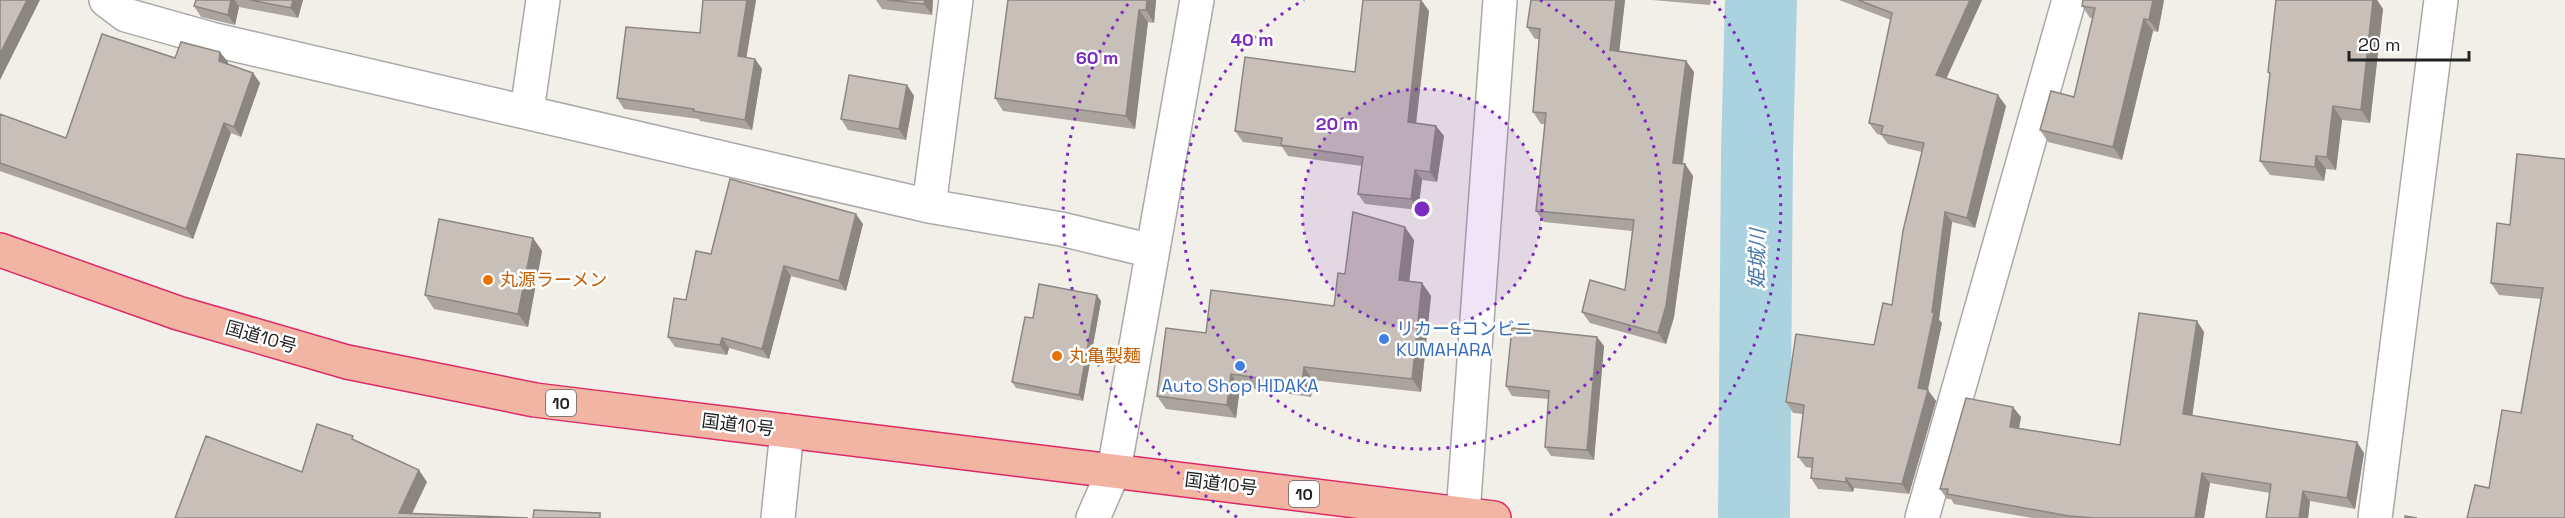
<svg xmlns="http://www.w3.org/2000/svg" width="2565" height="518" font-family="'Space Grotesk','Noto Sans JP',sans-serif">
	<rect width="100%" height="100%" fill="#f2efe9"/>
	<!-- pier -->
	<path fill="#fff" d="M 1728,483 L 1778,487 L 1781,518 L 1729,518 Z"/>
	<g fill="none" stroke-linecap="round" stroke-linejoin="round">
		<!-- river -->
		<path stroke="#aad3df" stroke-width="72" d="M 1754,518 L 1757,153 L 1761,0"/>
		<defs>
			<path id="minor" d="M 106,0 L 126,15 L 211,39 L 929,206 L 1061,229 L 1152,251
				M 527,111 L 543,0
				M 929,206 L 956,0
				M 1463,514 L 1500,0
				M 778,518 L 787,431
				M 1922,518 L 2069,0
				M 2375,518 L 2441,0"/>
			<path id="tertiary" d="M 1093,518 L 1114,470 L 1197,0"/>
			<path id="trunk" d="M 0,250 L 178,313 L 347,362 L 535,400 L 1494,518"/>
		</defs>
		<!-- minor casing -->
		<use href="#minor" stroke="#a9a9a9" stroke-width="36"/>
		<!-- tertiary casing -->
		<use href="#tertiary" stroke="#a9a9a9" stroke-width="36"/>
		<!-- trunk casing -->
		<use href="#trunk" stroke="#dc2a67" stroke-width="36"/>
		<!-- minor -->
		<use href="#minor" stroke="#fff" stroke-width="33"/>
		<!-- tertiary -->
		<use href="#tertiary" stroke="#fff" stroke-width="33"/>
		<!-- trunk -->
		<use href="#trunk" stroke="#f2b4a3" stroke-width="33"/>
	</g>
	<!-- wall -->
	<path fill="#aba49e" d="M 196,0 L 303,0 L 298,18 L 239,7 L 235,25 L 201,17 L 194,6 Z
		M 703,0 L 756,0 L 746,58 L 755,59 L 762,69 L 752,130 L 700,121 L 699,119 L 624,109 L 617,98 L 700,33 Z
		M 876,0 L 933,0 L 932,15 L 882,9 Z
		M 1008,0 L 1156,0 L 1154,23 L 1148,22 L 1135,129 L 1003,111 L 995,98 Z
		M 1421,0 L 1429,11 L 1416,123 L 1436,126 L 1444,136 L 1437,182 L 1422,180 L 1418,210 L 1365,204 L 1358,194 L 1362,166 L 1288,156 L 1282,147 L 1243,142 L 1235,131 L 1355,72 Z
		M 1531,0 L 1625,0 L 1619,52 L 1686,61 L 1694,72 L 1683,164 L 1685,164 L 1693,176 L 1674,317 L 1666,344 L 1590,323 L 1582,312 L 1625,290 L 1632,231 L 1544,222 L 1536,211 L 1545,124 L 1541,124 L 1533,112 L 1539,39 L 1535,39 L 1527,27 Z
		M 1652,0 L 1711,0 L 1710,5 Z
		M 1839,0 L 1982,0 L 1946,78 L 2006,106 L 1975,228 L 1952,222 L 1939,320 L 1942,323 L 1927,390 L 1936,401 L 1909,494 L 1854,488 L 1853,492 L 1818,489 L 1811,478 L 1812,468 L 1806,467 L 1798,457 L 1803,414 L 1793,413 L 1786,402 L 1874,345 L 1892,305 L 1922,152 L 1888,144 L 1881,135 L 1877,134 L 1869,123 L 1891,20 Z
		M 2164,0 L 2158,32 L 2153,31 L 2122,160 L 2048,142 L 2040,130 L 2074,97 L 2093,18 L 2090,18 L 2082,6 Z
		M 2276,0 L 2377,0 L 2383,9 L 2370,123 L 2342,120 L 2336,170 L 2326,169 L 2324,181 L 2270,175 L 2260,161 L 2270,75 L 2268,72 Z
		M 175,58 L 228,62 L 227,64 L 253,73 L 260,83 L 241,137 L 231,133 L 193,239 L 0,171 L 0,114 L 66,138 Z
		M 907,85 L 914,96 L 906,140 L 848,130 L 841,119 Z
		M 2565,159 L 2565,518 L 2489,488 L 2521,413 L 2541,299 L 2499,295 L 2491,283 L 2510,225 Z
		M 863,224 L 846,291 L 791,276 L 769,359 L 729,348 L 727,355 L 675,347 L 668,337 L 686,300 L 711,254 Z
		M 533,238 L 542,251 L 528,327 L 434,309 L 425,295 Z
		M 1414,240 L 1409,281 L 1422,283 L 1431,296 L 1421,392 L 1313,380 L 1311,397 L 1240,387 L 1236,418 L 1166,409 L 1157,396 L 1206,333 L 1334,306 L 1345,274 Z
		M 1101,301 L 1083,401 L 1016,388 L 1012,382 Z
		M 2204,332 L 2192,416 L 2364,453 L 2355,509 L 2310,501 L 2308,518 L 2266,518 L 2270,493 L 2210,483 L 2204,518 L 2032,518 L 1954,504 L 1951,499 L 1947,499 L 1940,489 L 2021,417 L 2019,428 L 2120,445 Z
		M 1597,337 L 1604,346 L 1594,460 L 1551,456 L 1545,447 L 1549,399 L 1512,396 L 1506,386 Z"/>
	<!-- shaded-wall -->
	<path fill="#8b8681" d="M 27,0 L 40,0 L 0,80 L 0,54 Z
		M 231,0 L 235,0 L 239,7 L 235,25 L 228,15 Z
		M 293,0 L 303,0 L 298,18 L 291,8 Z
		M 747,0 L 756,0 L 745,66 L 738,56 Z
		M 925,0 L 933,0 L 932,15 L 924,4 Z
		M 1147,0 L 1156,0 L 1154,23 L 1146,10 Z
		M 1421,0 L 1429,11 L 1415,132 L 1408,122 Z
		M 1616,0 L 1625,0 L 1618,62 L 1610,50 Z
		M 1970,0 L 1982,0 L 1943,86 L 1936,75 Z
		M 2153,0 L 2164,0 L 2158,32 L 2149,20 Z
		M 2373,0 L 2377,0 L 2383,9 L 2370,123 L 2361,110 Z
		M 1139,10 L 1148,22 L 1135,129 L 1126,116 Z
		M 2144,19 L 2153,31 L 2122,160 L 2113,147 Z
		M 220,52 L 228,62 L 226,71 L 219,61 Z
		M 755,59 L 762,69 L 752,130 L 745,120 Z
		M 1686,61 L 1694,72 L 1681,174 L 1673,163 Z
		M 253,73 L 260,83 L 241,137 L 234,127 Z
		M 907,85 L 914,96 L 906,140 L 899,129 Z
		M 1998,95 L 2006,106 L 1975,228 L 1967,218 Z
		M 2333,106 L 2342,120 L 2336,170 L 2327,157 Z
		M 224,123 L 231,133 L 193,239 L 186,229 Z
		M 1436,126 L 1444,136 L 1437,182 L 1430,172 Z
		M 2316,156 L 2326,169 L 2324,181 L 2315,167 Z
		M 1685,164 L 1693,176 L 1674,317 L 1666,344 L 1658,333 Z
		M 1415,170 L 1422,180 L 1418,210 L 1411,199 Z
		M 1945,212 L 1952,222 L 1939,320 L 1942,323 L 1926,399 L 1918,388 L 1932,312 Z
		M 856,214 L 863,224 L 846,291 L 839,281 Z
		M 1405,227 L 1414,240 L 1408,293 L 1399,280 Z
		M 533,238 L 542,251 L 528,327 L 518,314 Z
		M 784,266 L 791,276 L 769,359 L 762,349 Z
		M 1422,283 L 1431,296 L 1421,392 L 1412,379 Z
		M 1097,295 L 1101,301 L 1083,401 L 1079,395 Z
		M 2197,321 L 2204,332 L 2191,425 L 2183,414 Z
		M 1597,337 L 1604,346 L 1594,460 L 1587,450 Z
		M 722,338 L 729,348 L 727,355 L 720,345 Z
		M 1304,367 L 1313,380 L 1311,397 L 1302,384 Z
		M 1231,374 L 1240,387 L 1236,418 L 1227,405 Z
		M 1928,390 L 1936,401 L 1909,494 L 1902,484 Z
		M 2013,407 L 2021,417 L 2017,437 L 2010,427 Z
		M 2357,442 L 2364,453 L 2355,509 L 2347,498 Z
		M 419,470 L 427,482 L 410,518 L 399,513 Z
		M 2202,473 L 2210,483 L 2204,518 L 2195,518 Z
		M 1846,478 L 1854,488 L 1853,492 L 1846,482 Z
		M 2303,491 L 2310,501 L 2308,518 L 2299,518 Z"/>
	<!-- building -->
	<path fill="#c7bfb8" stroke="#8b8681" stroke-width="1.5" d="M 0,0 L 27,0 L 0,54 Z
		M 196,0 L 231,0 L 228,15 L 194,6 Z
		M 250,0 L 293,0 L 291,8 Z
		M 703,0 L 747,0 L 738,56 L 755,59 L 745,120 L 693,111 L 694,109 L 617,98 L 626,27 L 700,33 Z
		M 887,0 L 925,0 L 924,4 Z
		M 1008,0 L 1147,0 L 1146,10 L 1139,10 L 1126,116 L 995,98 Z
		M 1363,0 L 1421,0 L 1408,122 L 1436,126 L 1430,172 L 1415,170 L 1411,199 L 1358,194 L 1363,157 L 1281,145 L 1282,138 L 1235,131 L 1245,57 L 1355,72 Z
		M 1531,0 L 1616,0 L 1610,50 L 1686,61 L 1673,163 L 1685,164 L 1666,306 L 1658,333 L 1582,312 L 1590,280 L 1625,290 L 1634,220 L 1536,211 L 1546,113 L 1533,112 L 1540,29 L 1527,27 Z
		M 1858,0 L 1970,0 L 1936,75 L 1998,95 L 1967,218 L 1945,212 L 1932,312 L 1934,313 L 1918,388 L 1928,390 L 1902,484 L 1846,478 L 1846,482 L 1811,478 L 1813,458 L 1798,457 L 1804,405 L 1786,402 L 1796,334 L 1874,345 L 1883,303 L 1892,305 L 1903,231 L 1924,143 L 1881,134 L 1883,126 L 1869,123 L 1892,13 Z
		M 2083,0 L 2153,0 L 2149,20 L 2144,19 L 2113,147 L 2040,130 L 2051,91 L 2074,97 L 2095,8 L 2082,6 Z
		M 2276,0 L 2373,0 L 2361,110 L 2333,106 L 2327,157 L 2316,156 L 2315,167 L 2260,161 L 2270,73 L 2268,72 Z
		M 102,34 L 175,58 L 181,42 L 220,52 L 219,61 L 253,73 L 234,127 L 224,123 L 186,229 L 0,163 L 0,114 L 66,138 Z
		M 849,75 L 907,85 L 899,129 L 841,119 Z
		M 2517,154 L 2565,159 L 2565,518 L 2467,518 L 2475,485 L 2489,488 L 2502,410 L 2521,413 L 2543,288 L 2491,283 L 2497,223 L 2510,225 Z
		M 730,179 L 856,214 L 839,281 L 784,266 L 762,349 L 722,338 L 720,345 L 668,337 L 674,298 L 686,300 L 696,251 L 711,254 Z
		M 1353,212 L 1405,227 L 1399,280 L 1422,283 L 1412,379 L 1304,367 L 1302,384 L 1231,374 L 1227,405 L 1157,396 L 1166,328 L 1206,333 L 1211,290 L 1334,306 L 1338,273 L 1345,274 Z
		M 439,219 L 533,238 L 518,314 L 425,295 Z
		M 1039,284 L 1097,295 L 1079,395 L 1012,382 L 1025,317 L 1033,318 Z
		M 2139,313 L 2197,321 L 2183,414 L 2357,442 L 2347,498 L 2303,491 L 2299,518 L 2266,518 L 2271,484 L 2202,473 L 2195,518 L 2094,518 L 2069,516 L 1947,494 L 1948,489 L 1940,489 L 1966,398 L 2013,407 L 2010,427 L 2120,445 Z
		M 1512,328 L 1597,337 L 1587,450 L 1545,447 L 1549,391 L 1506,386 Z
		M 317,424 L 353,436 L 352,439 L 419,470 L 399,513 L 528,518 L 175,518 L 206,436 L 302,472 Z
		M 534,510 L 600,513 L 600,518 L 533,518 Z
		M 2405,516 L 2417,518 L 2405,518 Z"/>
	<!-- distance rings -->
	<circle cx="1422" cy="209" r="120" fill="#7b2cbf" fill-opacity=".12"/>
	<g fill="none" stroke="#7b2cbf" stroke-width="3" stroke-dasharray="3 6">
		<circle cx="1422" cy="209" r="120"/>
		<path d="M1540 0A240 240 0 1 1 1304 0"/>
		<path d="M1237 517A359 359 0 0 1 1130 1M1714 1A359 359 0 0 1 1607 517"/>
	</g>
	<!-- markers -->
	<g fill="#e8710a" stroke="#fff" stroke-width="2">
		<circle cx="488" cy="280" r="6"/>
		<circle cx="1057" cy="356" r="6"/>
	</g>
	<g fill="#3f7fe0" stroke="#fff" stroke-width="2">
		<circle cx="1384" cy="339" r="6"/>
		<circle cx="1240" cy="366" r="6"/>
	</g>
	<g text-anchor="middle" stroke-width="5" stroke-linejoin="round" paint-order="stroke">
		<!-- shield labels -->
		<g fill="#fff" stroke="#646464" stroke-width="1.5">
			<rect x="546" y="390" width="30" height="26" rx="4.5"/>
			<rect x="1289" y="481" width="30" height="26" rx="4.5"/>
		</g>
		<g font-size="16" font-weight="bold" fill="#222">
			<text x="561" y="409">10</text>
			<text x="1304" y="500">10</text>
		</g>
		<!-- food labels -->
		<g font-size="18" fill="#c56008" stroke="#fff" text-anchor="start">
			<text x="500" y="286">丸源ラーメン</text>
			<text x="1069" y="362">丸亀製麺</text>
		</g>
		<!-- shop labels -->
		<g font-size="18" fill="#366cbe" stroke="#fff" text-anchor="start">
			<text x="1396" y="335">リカー&amp;コンビニ<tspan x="1396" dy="21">KUMAHARA</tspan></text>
			<text x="1240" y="392" text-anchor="middle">Auto Shop HIDAKA</text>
		</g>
		<!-- street labels -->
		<g font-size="18" fill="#222" stroke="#fff">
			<text transform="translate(261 337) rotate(16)" y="6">国道10号</text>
			<text transform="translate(738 425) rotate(7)" y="6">国道10号</text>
			<text transform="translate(1221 484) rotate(7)" y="6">国道10号</text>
		</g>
		<!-- water labels -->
		<g font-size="20" font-style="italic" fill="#4a7aab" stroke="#fff">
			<text transform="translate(1757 259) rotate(-89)" y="7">姫城川</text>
		</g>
	</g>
	<circle cx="1422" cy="209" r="9" fill="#7b2cbf" stroke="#fff" stroke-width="3"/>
	<g font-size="18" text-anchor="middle" font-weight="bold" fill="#7b2cbf" stroke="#fff" stroke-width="5" stroke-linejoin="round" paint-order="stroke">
		<text x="1252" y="46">40 m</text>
		<text x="1097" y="64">60 m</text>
		<text x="1337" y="130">20 m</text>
	</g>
	<!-- scale -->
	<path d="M2349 51v9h120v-9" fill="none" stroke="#222222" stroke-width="3"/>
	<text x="2358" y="51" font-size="18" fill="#222222" stroke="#ffffff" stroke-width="4.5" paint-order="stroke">20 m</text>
</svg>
